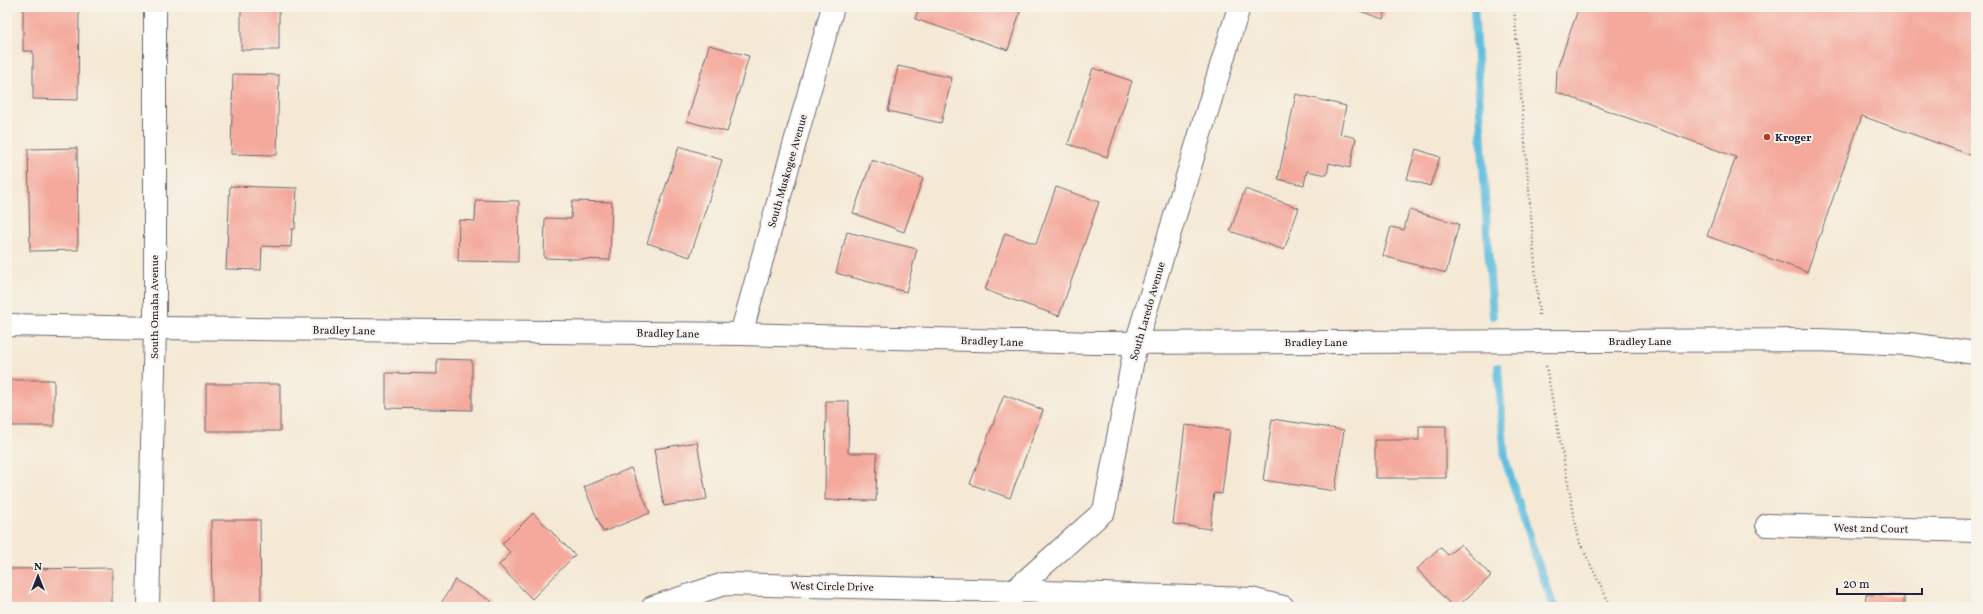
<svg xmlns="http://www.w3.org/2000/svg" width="1983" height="614" font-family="Vollkorn,serif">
	<rect width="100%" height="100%" fill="#f7f3e8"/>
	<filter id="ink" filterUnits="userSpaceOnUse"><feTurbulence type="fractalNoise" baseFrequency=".025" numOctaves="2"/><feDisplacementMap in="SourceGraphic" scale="8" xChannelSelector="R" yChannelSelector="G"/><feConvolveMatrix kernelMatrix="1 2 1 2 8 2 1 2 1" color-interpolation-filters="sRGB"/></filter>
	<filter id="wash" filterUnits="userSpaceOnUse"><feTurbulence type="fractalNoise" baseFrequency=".012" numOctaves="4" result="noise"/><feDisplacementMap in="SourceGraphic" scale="16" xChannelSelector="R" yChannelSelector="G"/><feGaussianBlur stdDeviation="0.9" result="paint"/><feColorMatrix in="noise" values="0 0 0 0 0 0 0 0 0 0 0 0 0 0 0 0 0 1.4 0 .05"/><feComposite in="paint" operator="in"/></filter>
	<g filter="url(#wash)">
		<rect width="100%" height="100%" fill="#f5e9d5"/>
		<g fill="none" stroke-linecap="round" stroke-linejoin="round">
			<!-- stream -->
			<path stroke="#60bede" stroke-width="8" d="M 1474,7 L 1488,248 L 1493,316
				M 1498,367 L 1505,459 L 1536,558 L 1554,607"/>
		</g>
		<g id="blocks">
			<!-- building -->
			<path fill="#f4a99c" d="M 23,7 L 79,7 L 78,100 L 33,99 L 33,51 L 23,51 Z
				M 241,7 L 279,7 L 279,50 L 241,50 Z
				M 919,7 L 1005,7 L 1020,12 L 1008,50 L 915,19 Z
				M 1348,7 L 1387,7 L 1383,19 Z
				M 1579,7 L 1976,7 L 1976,157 L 1862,116 L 1807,272 L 1707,236 L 1736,157 L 1556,92 L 1557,69 Z
				M 709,45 L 749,56 L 727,132 L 687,121 Z
				M 898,66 L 952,78 L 941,123 L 888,111 Z
				M 1093,68 L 1132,81 L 1107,157 L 1068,144 Z
				M 233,74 L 279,75 L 277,155 L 231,154 Z
				M 1296,94 L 1346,106 L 1340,134 L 1356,138 L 1350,168 L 1329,163 L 1327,175 L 1307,171 L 1304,185 L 1278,179 Z
				M 679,146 L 722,160 L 690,257 L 647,243 Z
				M 77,148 L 78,250 L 30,251 L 28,149 Z
				M 1416,149 L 1440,157 L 1430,186 L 1407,179 Z
				M 872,160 L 923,178 L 904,232 L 853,213 Z
				M 230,186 L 297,188 L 295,229 L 292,229 L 291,247 L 262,246 L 261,270 L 226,269 Z
				M 1056,187 L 1099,202 L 1059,316 L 985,290 L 1005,233 L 1036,244 Z
				M 1245,189 L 1299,208 L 1284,250 L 1230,231 Z
				M 476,200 L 519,201 L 518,262 L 458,261 L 459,220 L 475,221 Z
				M 572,201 L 612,202 L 610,260 L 544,258 L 545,218 L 571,219 Z
				M 1409,210 L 1459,224 L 1446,273 L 1383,256 L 1391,227 L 1404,230 Z
				M 847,232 L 917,249 L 906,292 L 836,273 Z
				M 437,359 L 472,360 L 472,410 L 386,408 L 386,373 L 437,374 Z
				M 7,380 L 54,380 L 54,426 L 7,426 Z
				M 206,384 L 280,384 L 280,431 L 206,431 Z
				M 1004,395 L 1043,410 L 1010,498 L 970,484 Z
				M 826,401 L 849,401 L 848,453 L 877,453 L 876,501 L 825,500 Z
				M 1272,419 L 1344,430 L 1335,491 L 1263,480 Z
				M 1185,425 L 1230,430 L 1222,494 L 1214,493 L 1210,529 L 1173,524 Z
				M 1419,426 L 1446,426 L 1446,478 L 1375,478 L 1375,440 L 1419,440 Z
				M 697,442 L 707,499 L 664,506 L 654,449 Z
				M 631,468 L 650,513 L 603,532 L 584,487 Z
				M 533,513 L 575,555 L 532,599 L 499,565 L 511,553 L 502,544 Z
				M 211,520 L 260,520 L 261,607 L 212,607 Z
				M 1461,544 L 1491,576 L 1457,607 L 1453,607 L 1417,569 L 1440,547 L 1448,555 Z
				M 112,568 L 112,607 L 7,607 L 7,569 Z
				M 455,580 L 491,601 L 487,607 L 439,607 Z
				M 1866,594 L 1904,596 L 1904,607 L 1865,607 Z"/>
		</g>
	</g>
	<g filter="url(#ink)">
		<use href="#blocks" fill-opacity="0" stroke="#6c6871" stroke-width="1"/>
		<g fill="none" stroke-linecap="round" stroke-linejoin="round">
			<defs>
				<path id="minor" d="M 741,334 L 833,7
					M 1767,525 L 1976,531
					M 148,607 L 155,328 L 155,7
					M 653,607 L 724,584 L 1014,591 L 1251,599 L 1283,607
					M 1009,607 L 1014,591 L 1104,511 L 1136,343 L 1239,7"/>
				<path id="tertiary" d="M 7,325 L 155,328 L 741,334 L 1095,343 L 1818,340 L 1909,344 L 1976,353"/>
			</defs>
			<!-- minor casing -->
			<use href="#minor" stroke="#6c6871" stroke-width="24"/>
			<!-- tertiary casing -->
			<use href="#tertiary" stroke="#6c6871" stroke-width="24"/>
			<!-- path -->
			<path stroke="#6c6871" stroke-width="2.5" stroke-dasharray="1 3" stroke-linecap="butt" d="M 1514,7 L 1539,315
				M 1546,366 L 1579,541 L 1611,607"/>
			<!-- minor -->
			<use href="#minor" stroke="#fff" stroke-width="22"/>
			<!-- tertiary -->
			<use href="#tertiary" stroke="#fff" stroke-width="22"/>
		</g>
	</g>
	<!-- markers -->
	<circle fill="#c8321e" stroke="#f7f3e8" stroke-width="1.5" cx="1767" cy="137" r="4"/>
	<g text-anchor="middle" stroke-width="4" stroke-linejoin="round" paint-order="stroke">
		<!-- poi labels -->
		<g font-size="11" font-weight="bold" fill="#22223b" stroke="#f7f3e8" text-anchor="start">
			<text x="1775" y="141">Kroger</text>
		</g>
		<!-- street labels -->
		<g font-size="11" fill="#22223b" stroke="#f7f3e8">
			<text transform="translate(787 171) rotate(-74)" y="4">South Muskogee Avenue</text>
			<text transform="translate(154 307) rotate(-90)" y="4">South Omaha Avenue</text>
			<text transform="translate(1147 311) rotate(-74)" y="4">South Laredo Avenue</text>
			<text transform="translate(344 330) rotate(1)" y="4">Bradley Lane</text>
			<text transform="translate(668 333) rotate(1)" y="4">Bradley Lane</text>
			<text transform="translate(992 341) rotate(2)" y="4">Bradley Lane</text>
			<text x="1640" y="345">Bradley Lane</text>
			<text x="1316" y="346">Bradley Lane</text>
			<text transform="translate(1871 528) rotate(1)" y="4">West 2nd Court</text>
			<text transform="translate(832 586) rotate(1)" y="4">West Circle Drive</text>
		</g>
	</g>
	<!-- margin -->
	<rect width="1983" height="614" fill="none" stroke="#f7f3e8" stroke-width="24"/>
	<!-- north arrow -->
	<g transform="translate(38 576)" stroke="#f7f3e8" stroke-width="3" paint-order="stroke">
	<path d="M0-3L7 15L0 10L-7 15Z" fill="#22223b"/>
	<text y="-6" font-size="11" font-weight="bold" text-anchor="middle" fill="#22223b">N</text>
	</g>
	<!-- scale -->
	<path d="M1837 588v6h85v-6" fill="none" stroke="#22223b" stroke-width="2"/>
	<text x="1843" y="588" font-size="12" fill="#22223b" stroke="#f7f3e8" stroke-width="3" paint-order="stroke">20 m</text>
</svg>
